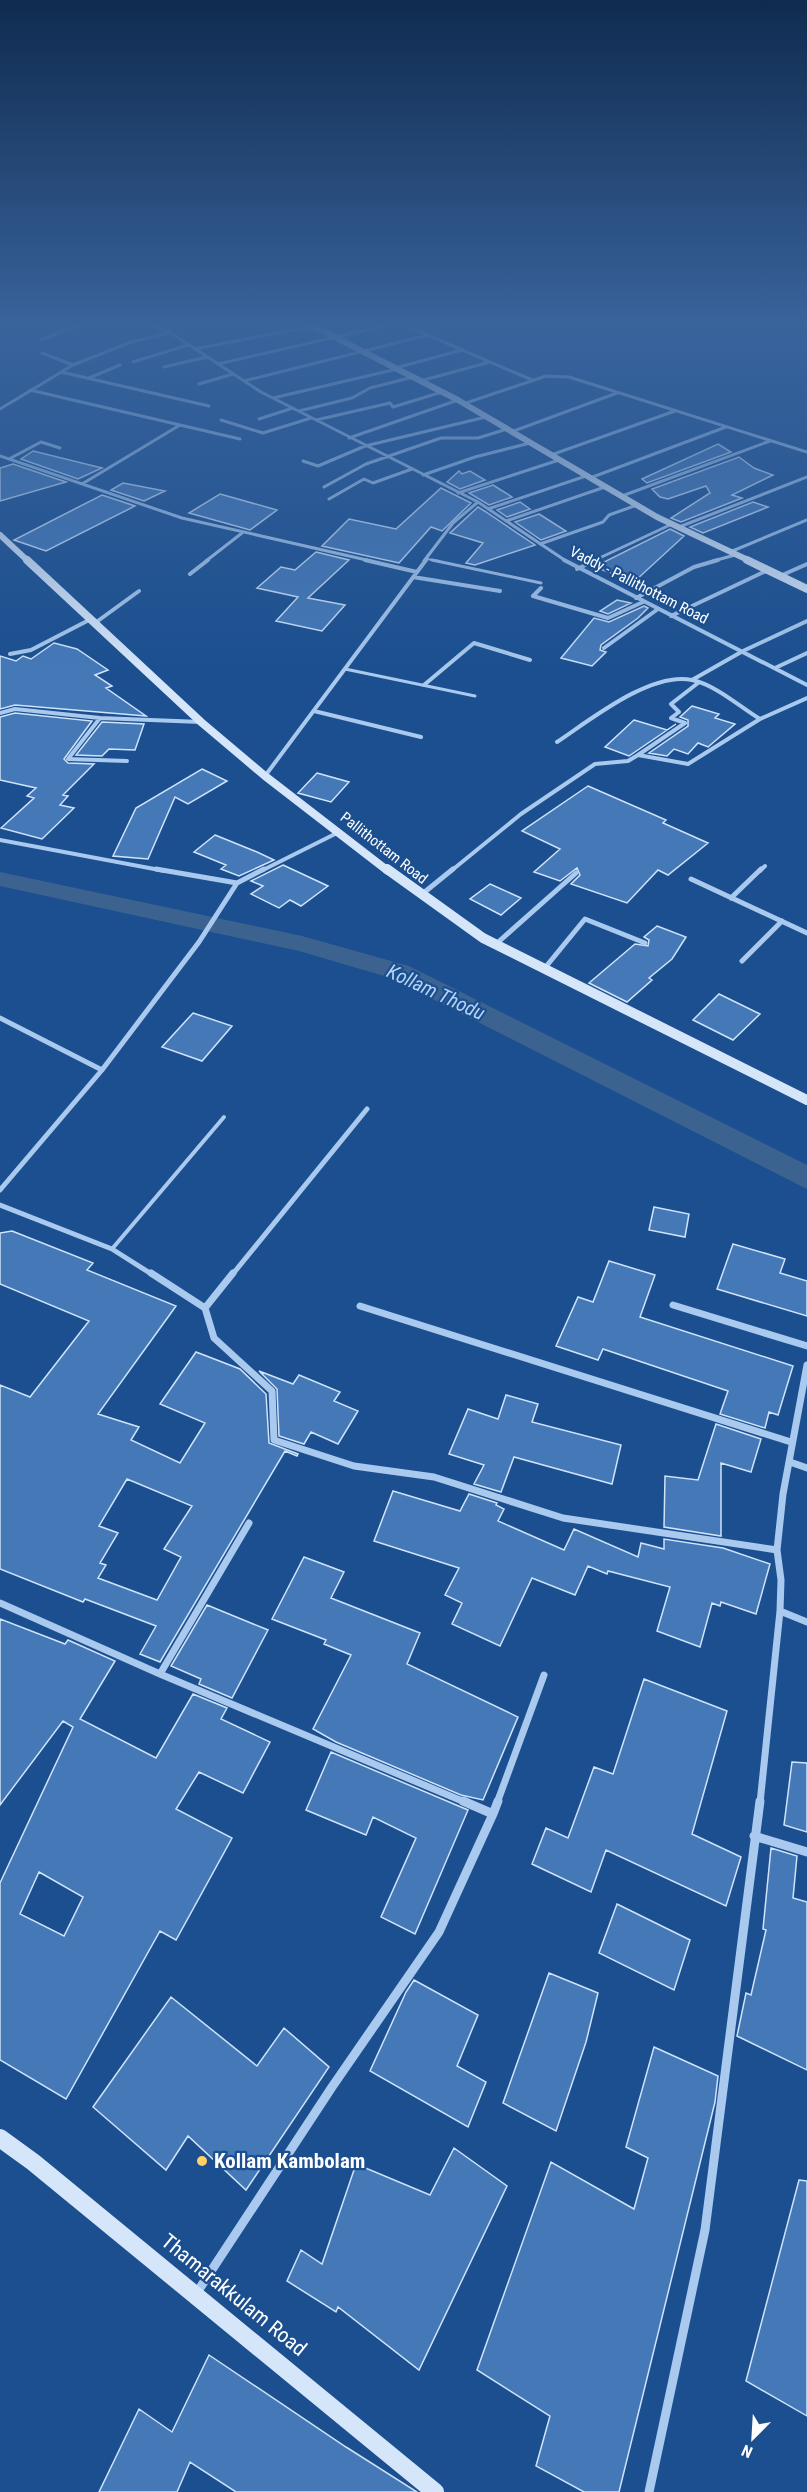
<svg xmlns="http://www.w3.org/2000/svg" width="807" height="2492" font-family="'Roboto Condensed',sans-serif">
	<rect width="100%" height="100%" fill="#1b4f8f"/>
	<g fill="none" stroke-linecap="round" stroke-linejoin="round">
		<!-- canal -->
		<path fill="#3c6290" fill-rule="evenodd" d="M 0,872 L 302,936 L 409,966 L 807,1165 L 807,1189 L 391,978 L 299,951 L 0,886 Z"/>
	</g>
	<!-- building -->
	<path fill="#4478b7" stroke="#cfe3fa" stroke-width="1.5" fill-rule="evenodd" d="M 718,444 L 731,452 L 647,483 L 642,479 Z
		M 33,451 L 102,468 L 78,479 L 21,459 Z
		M 739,457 L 754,468 L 773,475 L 732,495 L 742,498 L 681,522 L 671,518 L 710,493 L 706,486 L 668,499 L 660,497 L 652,489 Z
		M 13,464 L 66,482 L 0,501 L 0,468 Z
		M 459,471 L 462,474 L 470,471 L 485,480 L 460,489 L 447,482 Z
		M 123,483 L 165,491 L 144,501 L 111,490 Z
		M 493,485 L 512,497 L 489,505 L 469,493 Z
		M 441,488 L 471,503 L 442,531 L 431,527 L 399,563 L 322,546 L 349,519 L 396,529 Z
		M 220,494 L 277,510 L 250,530 L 189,513 Z
		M 102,495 L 135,506 L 46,551 L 14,540 Z
		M 520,502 L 530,509 L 507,517 L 497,510 Z
		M 753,502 L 768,507 L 703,533 L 690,527 Z
		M 478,507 L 486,512 L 535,545 L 475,565 L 466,563 L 483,543 L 450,533 Z
		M 539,514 L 566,531 L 541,540 L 515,522 Z
		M 670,529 L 684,536 L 635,581 L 594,567 Z
		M 316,552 L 349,560 L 308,598 L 345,605 L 322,631 L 276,621 L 298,597 L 257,588 L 281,567 L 295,570 Z
		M 617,600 L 631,603 L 608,614 L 600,611 Z
		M 644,606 L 648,608 L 638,618 L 601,645 L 600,650 L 606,652 L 592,666 L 561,658 L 594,618 L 609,622 Z
		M 54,643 L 77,649 L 108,670 L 95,675 L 112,686 L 106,688 L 146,716 L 15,705 L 0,709 L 0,656 L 16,661 L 23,656 L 31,659 Z
		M 692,706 L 719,714 L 715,718 L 735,724 L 708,747 L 698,743 L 688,754 L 674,749 L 667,756 L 649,753 L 688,726 L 688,720 L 680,717 Z
		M 15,713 L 92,721 L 64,759 L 68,763 L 94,764 L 63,795 L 68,796 L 60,805 L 74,808 L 42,839 L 1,828 L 34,798 L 27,796 L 36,788 L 0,780 L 0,717 Z
		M 634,720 L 667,730 L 676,724 L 629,756 L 605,747 Z
		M 102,722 L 144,724 L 135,750 L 109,749 L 102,756 L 76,755 Z
		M 202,769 L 227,781 L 188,804 L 175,797 L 148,859 L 113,856 L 136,808 Z
		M 317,773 L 349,782 L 331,802 L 298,793 Z
		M 588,786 L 666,820 L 663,823 L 708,843 L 668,875 L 658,870 L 627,903 L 571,884 L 580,875 L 577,868 L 560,881 L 534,872 L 560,849 L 522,831 Z
		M 215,835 L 257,852 L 274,860 L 239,876 L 221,869 L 226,865 L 194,852 Z
		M 283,865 L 328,886 L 301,906 L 290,900 L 279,908 L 251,894 L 263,886 L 251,881 Z
		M 490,884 L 521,898 L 501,915 L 470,899 Z
		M 657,926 L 686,937 L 672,959 L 649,978 L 652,980 L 627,1002 L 589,983 L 635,944 L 648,946 L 649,940 L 644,937 Z
		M 719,994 L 760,1014 L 733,1040 L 693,1020 Z
		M 193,1013 L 232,1026 L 202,1061 L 162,1047 Z
		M 654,1207 L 689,1214 L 685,1237 L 649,1230 Z
		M 12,1231 L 93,1263 L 87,1270 L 176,1306 L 98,1414 L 139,1427 L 131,1440 L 180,1463 L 205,1423 L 160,1404 L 196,1352 L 240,1369 L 266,1394 L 269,1443 L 298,1454 L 297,1456 L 285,1451 L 160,1662 L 140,1654 L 156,1626 L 85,1599 L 83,1602 L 0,1569 L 0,1385 L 30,1397 L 89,1321 L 0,1284 L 0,1233 ZM 127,1479 L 192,1506 L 164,1549 L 181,1557 L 157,1600 L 98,1578 L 106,1565 L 100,1563 L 118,1533 L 99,1526 Z
		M 733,1244 L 785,1259 L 780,1273 L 807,1281 L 807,1316 L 717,1289 Z
		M 609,1261 L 655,1275 L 640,1317 L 793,1366 L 778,1415 L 769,1412 L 765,1428 L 720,1414 L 728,1391 L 603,1349 L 598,1360 L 556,1346 L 578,1297 L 593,1302 Z
		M 259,1371 L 293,1384 L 299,1375 L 340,1392 L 334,1401 L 358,1411 L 338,1444 L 311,1432 L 304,1444 L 279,1436 L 277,1389 Z
		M 506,1395 L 538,1404 L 532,1422 L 621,1445 L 612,1484 L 514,1457 L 501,1492 L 474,1484 L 484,1465 L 449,1454 L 468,1409 L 498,1419 Z
		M 716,1424 L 761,1439 L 751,1472 L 721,1463 L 721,1536 L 664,1527 L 665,1476 L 698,1480 Z
		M 393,1491 L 460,1511 L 469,1494 L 497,1503 L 496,1505 L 504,1509 L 498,1521 L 564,1550 L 574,1529 L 638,1557 L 641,1543 L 664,1549 L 664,1539 L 723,1548 L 770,1564 L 756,1614 L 721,1602 L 720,1606 L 712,1603 L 700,1647 L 657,1631 L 670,1587 L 608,1571 L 607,1574 L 588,1566 L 575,1595 L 532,1578 L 500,1646 L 452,1624 L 462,1603 L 445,1595 L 459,1568 L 374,1541 Z
		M 304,1557 L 344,1572 L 331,1598 L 420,1633 L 407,1664 L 518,1717 L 483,1800 L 461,1795 L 336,1742 L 313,1729 L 351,1655 L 324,1644 L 326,1640 L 272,1619 Z
		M 207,1605 L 268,1630 L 232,1698 L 199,1684 L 201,1679 L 171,1666 Z
		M 0,1619 L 65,1644 L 68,1640 L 115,1661 L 80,1719 L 156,1758 L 193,1694 L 227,1708 L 221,1719 L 270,1742 L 243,1793 L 199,1772 L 176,1809 L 232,1838 L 176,1940 L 160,1931 L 66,2099 L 0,2060 L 0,1883 L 73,1727 L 63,1721 L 0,1805 ZM 39,1872 L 83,1897 L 64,1936 L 20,1914 Z
		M 644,1679 L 727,1711 L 692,1834 L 741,1857 L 726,1906 L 606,1850 L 591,1892 L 532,1864 L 546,1828 L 568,1838 L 594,1767 L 613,1774 Z
		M 331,1752 L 468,1810 L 415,1934 L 381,1917 L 416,1838 L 373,1817 L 366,1835 L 306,1810 Z
		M 792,1762 L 807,1763 L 807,1832 L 784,1825 Z
		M 771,1848 L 797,1856 L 793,1898 L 807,1902 L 807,2070 L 737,2036 L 746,1993 L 751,1995 L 766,1930 L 763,1929 Z
		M 617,1904 L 690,1940 L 674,1990 L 599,1953 Z
		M 549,1973 L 598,1993 L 586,2042 L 556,2131 L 503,2103 Z
		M 414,1980 L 478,2015 L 457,2066 L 486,2082 L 468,2127 L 370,2071 L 406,1992 Z
		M 171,1997 L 257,2066 L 284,2028 L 329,2067 L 246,2190 L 188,2136 L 166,2170 L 93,2107 Z
		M 654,2047 L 718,2076 L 715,2102 L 619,2492 L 584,2492 L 536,2466 L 550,2416 L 477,2370 L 551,2162 L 634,2209 L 648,2158 L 626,2147 Z
		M 454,2148 L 507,2186 L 419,2370 L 338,2307 L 336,2312 L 287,2281 L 301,2250 L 322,2264 L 356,2164 L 430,2195 Z
		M 799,2180 L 807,2181 L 807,2416 L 746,2381 Z
		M 209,2355 L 346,2447 L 417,2492 L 236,2492 L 190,2462 L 177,2492 L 99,2492 L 139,2409 L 172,2432 Z"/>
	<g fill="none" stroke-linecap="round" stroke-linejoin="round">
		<!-- lane-far2 -->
		<path stroke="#a9c9ee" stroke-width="2" d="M 427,559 L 439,561"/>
		<!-- lane-far1 -->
		<path stroke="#a9c9ee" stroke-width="3" d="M 432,560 L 541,583
			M 345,669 L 475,696"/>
		<!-- lane -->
		<path stroke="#a9c9ee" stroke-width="4" d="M 112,1249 L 224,1117"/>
		<!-- street-far4 -->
		<path stroke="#a9c9ee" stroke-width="3" d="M 150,324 L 171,333 L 261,392 L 478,502 L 566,561
			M 402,324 L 532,380
			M 165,331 L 176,324
			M 41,340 L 81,324
			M 194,349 L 314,326
			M 42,353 L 73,365
			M 133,362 L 188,345
			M 218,364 L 392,324
			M 164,367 L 207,357
			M 395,368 L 462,350
			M 61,372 L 209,406
			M 89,378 L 120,365
			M 244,381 L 428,335
			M 420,381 L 490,362
			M 199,384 L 233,374
			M 30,390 L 240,439
			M 273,398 L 397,369
			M 463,404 L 546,376 L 569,377 L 807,452
			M 0,409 L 73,365 L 131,342 L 170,333
			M 299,411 L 352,398 L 370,388 L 413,377
			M 259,419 L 293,408
			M 221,420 L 263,433 L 311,418
			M 316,420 L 390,403 L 393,407 L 442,392
			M 511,432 L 617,393
			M 349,438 L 458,400
			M 551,455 L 675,411
			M 0,456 L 182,518 L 371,561
			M 9,459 L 41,442 L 60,448
			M 303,461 L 318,466 L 365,446 L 486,417
			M 423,475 L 475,457 L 530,443
			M 590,478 L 726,427
			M 82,484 L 180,425
			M 324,487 L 366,464 L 441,438 L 478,438 L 507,429
			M 458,493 L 559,460
			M 622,496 L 770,441
			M 329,499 L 364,479 L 373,483 L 412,469
			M 488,509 L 586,476
			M 506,521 L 605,487
			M 679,527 L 807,477
			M 540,544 L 603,522 L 609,515 L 637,505
			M 730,552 L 807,520
			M 206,561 L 242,533
			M 424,561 L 453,523 L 478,502
			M 593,561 L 672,524
			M 713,561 L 735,555"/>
		<!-- street-far3 -->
		<path stroke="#a9c9ee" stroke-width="4" d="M 365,560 L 417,572
			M 564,560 L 807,685
			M 577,569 L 596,560
			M 190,574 L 208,560
			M 780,576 L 807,564
			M 413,577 L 500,591
			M 541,588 L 533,596 L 608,618 L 643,602
			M 636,598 L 694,567 L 718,560
			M 671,616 L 768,570
			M 95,623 L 139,591
			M 604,648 L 658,609
			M 10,654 L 31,650 L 91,619
			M 775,668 L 807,653
			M 692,680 L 743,651 L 807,621
			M 424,685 L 474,643 L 530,660
			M 314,711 L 421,737
			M 0,713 L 15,709 L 100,718 L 201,722
			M 100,718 L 68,759 L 127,761
			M 557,742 C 590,720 651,671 692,680 C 716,685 740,707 760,719
			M 638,755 L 685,723 L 671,718 L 679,712 L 671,704 L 698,683
			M 265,776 L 426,560
			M 0,840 L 165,871
			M 261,871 L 339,832
			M 451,871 L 521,814 L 595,764 L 628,761 L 638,755 L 688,764 L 760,719 L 807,698
			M 760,871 L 765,866"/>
		<!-- street-far2 -->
		<path stroke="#a9c9ee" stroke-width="5" d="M 156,869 L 237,883
			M 691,879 L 807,933
			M 421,895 L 453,869
			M 731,898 L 761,869
			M 496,944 L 576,873
			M 742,961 L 782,921
			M 544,969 L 585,919 L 645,943
			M 0,1018 L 102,1070
			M 0,1190 L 102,1070 L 199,942 L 237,883 L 264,869
			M 0,1205 L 112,1249 L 153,1275
			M 232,1275 L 367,1109"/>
		<!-- street-far1 -->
		<path stroke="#a9c9ee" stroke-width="7" d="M 151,1273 L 205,1308 L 214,1338 L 272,1391 L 274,1440 L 354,1466 L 434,1477 L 563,1518 L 777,1550
			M 673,1305 L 807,1346
			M 360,1306 L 791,1442
			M 205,1308 L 233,1273
			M 790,1462 L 807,1468
			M 0,1603 L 160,1674 L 467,1803
			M 780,1611 L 807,1622
			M 160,1674 L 249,1523
			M 497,1803 L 544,1675
			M 760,1803 L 780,1611 L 781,1580 L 777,1550 L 783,1494 L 807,1365"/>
		<!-- street -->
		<path stroke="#a9c9ee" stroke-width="9" d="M 493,1814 L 498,1801
			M 754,1836 L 807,1852
			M 196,2294 L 332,2087 L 439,1932 L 493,1814 L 463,1801
			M 649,2492 L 705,2230 L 760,1801"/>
		<!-- secondary-far3 -->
		<path stroke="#d6e6fa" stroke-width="6" d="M 309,324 L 458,400 L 657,517 L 750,561
			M 0,535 L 28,561"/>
		<!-- secondary-far2 -->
		<path stroke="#d6e6fa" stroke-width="8" d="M 27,560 L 201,722 L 265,776 L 388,871
			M 747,560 L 807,589"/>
		<!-- secondary-far1 -->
		<path stroke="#d6e6fa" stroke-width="10" d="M 387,869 L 483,938 L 807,1100"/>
		<!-- secondary -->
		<path stroke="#d6e6fa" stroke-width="18" d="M 0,2138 L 33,2162 L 435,2492"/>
	</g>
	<!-- sky -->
	<linearGradient id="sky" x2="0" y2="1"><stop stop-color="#0f2b4f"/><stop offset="0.48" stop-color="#39639b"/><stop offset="1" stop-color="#39639b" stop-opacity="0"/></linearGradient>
	<rect width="807" height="673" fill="url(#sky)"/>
	<!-- markers -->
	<circle fill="#ffd166" stroke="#1b4f8f" stroke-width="2" cx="202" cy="2161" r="6"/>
	<g text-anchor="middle" stroke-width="4.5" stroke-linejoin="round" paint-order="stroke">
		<!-- far-street labels -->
		<g font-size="15" fill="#fff" stroke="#1b4f8f">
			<text transform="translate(639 585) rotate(27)" y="5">Vaddy - Pallithottam Road</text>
			<text transform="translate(384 848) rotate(38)" y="5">Pallithottam Road</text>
		</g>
		<!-- water labels -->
		<g font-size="20" font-style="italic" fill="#b5d3f5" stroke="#1b4f8f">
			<text transform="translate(436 992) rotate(25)" y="7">Kollam Thodu</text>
		</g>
		<!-- near-poi labels -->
		<g font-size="21" font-weight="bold" fill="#fff" stroke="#1b4f8f" text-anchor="start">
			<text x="214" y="2168">Kollam Kambolam</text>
		</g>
		<!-- near-street labels -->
		<g font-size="21" fill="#fff" stroke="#1b4f8f">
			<text transform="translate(234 2295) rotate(39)" y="7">Thamarakkulam Road</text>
		</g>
	</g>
	<!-- north arrow -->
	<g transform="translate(753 2438) rotate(204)" stroke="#1b4f8f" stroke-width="4.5" paint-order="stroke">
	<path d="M0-4.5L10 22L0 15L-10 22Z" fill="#ffffff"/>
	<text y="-9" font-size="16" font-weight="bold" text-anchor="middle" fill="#ffffff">N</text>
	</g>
</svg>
